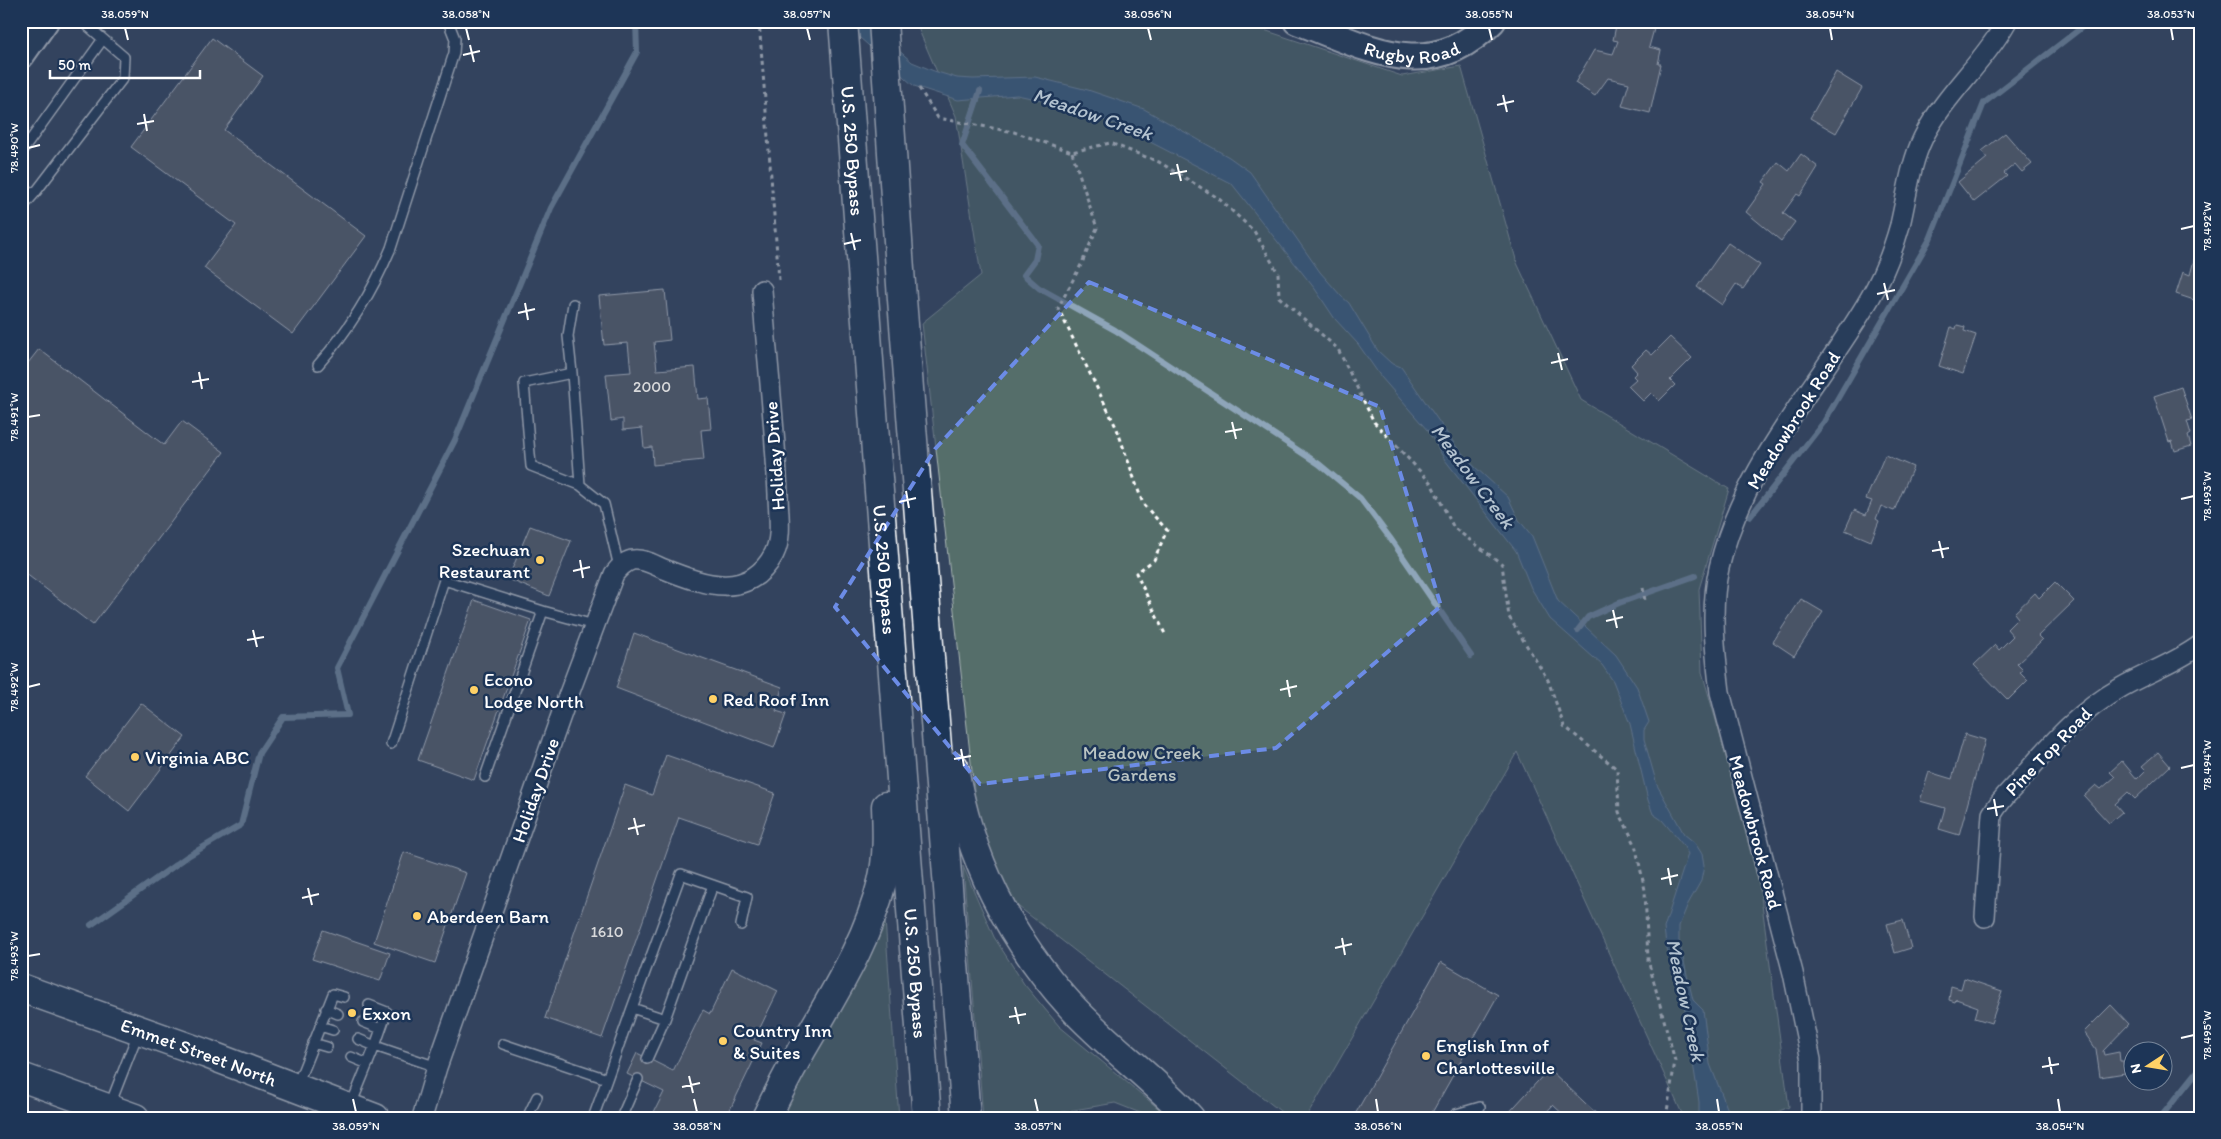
<svg xmlns="http://www.w3.org/2000/svg" width="2221" height="1139" font-family="Itim,sans-serif">
	<rect width="100%" height="100%" fill="#33445e"/>
	<filter id="ink" filterUnits="userSpaceOnUse"><feTurbulence type="fractalNoise" baseFrequency=".02" numOctaves="2"/><feDisplacementMap in="SourceGraphic" scale="10" xChannelSelector="R" yChannelSelector="G"/><feConvolveMatrix kernelMatrix="1 2 1 2 8 2 1 2 1" color-interpolation-filters="sRGB"/></filter>
	<g filter="url(#ink)">
		<!-- green -->
		<path fill="#556e6a" stroke="#aab6b4" d="M 915,21 L 1237,21 L 1402,76 L 1461,66 L 1517,263 L 1581,400 L 1729,489 L 1699,589 L 1702,672 L 1756,860 L 1789,1107 L 1763,1118 L 1684,1118 L 1517,752 L 1306,1118 L 1289,1118 L 1010,900 L 979,834 L 922,323 L 981,275 L 956,116 Z
			M 963,866 L 994,937 L 1024,984 L 1059,1026 L 1170,1118 L 1153,1118 L 1115,1103 L 1062,1112 L 1054,1118 L 983,1118 Z
			M 885,919 L 899,1118 L 854,1118 L 834,1114 L 818,1118 L 776,1118 Z"/>
		<!-- water -->
		<path fill="#43698a" stroke="#8ea5b9" d="M 841,21 L 865,21 L 912,62 L 934,71 L 957,78 L 973,79 L 1035,77 L 1088,90 L 1144,109 L 1229,157 L 1250,172 L 1320,272 L 1341,296 L 1349,303 L 1378,351 L 1391,363 L 1401,367 L 1456,446 L 1475,467 L 1508,497 L 1519,520 L 1532,536 L 1558,601 L 1616,655 L 1637,687 L 1649,722 L 1644,730 L 1644,739 L 1657,785 L 1684,834 L 1695,843 L 1702,854 L 1704,866 L 1701,881 L 1688,904 L 1679,926 L 1679,941 L 1693,1000 L 1703,1010 L 1710,1064 L 1731,1118 L 1699,1118 L 1699,1102 L 1684,1004 L 1666,945 L 1664,928 L 1688,854 L 1683,845 L 1662,820 L 1653,814 L 1648,800 L 1630,724 L 1613,681 L 1602,665 L 1550,619 L 1531,588 L 1516,551 L 1445,460 L 1428,431 L 1381,377 L 1358,344 L 1335,319 L 1315,289 L 1232,184 L 1115,124 L 1050,102 L 1017,95 L 958,100 L 914,86 Z"/>
		<g fill="none" stroke-linecap="round" stroke-linejoin="round">
			<!-- stream -->
			<path stroke="#8ea5b9" stroke-width="6" d="M 980,91 L 962,145 L 1038,245 L 1035,260 L 1024,275 L 1039,288 L 1115,330 L 1319,464 L 1360,498 L 1390,538 L 1471,656
				M 1750,517 L 1824,422 L 1930,239 L 1984,103 L 2090,21
				M 1578,630 L 1588,617 L 1619,603 L 1695,576
				M 91,925 L 188,856 L 241,825 L 259,753 L 283,717 L 348,715 L 337,668 L 455,440 L 551,208 L 637,52 L 636,21
				M 2160,1118 L 2200,1068"/>
		</g>
		<!-- building -->
		<path fill="#65676f" stroke="#fff" d="M 1617,21 L 1654,29 L 1649,47 L 1661,50 L 1658,64 L 1661,64 L 1650,113 L 1622,106 L 1629,83 L 1608,78 L 1595,96 L 1575,83 L 1594,50 L 1613,54 L 1618,41 L 1613,40 Z
			M 212,38 L 263,76 L 224,130 L 366,236 L 293,334 L 204,268 L 236,225 L 131,147 Z
			M 1836,72 L 1862,88 L 1836,133 L 1810,118 Z
			M 2005,133 L 2032,164 L 2022,172 L 2015,164 L 2004,173 L 2007,176 L 1974,202 L 1958,182 L 1987,158 L 1982,151 Z
			M 1801,154 L 1818,167 L 1800,196 L 1797,194 L 1783,213 L 1795,222 L 1781,241 L 1746,212 L 1766,184 L 1763,182 L 1778,162 L 1789,171 Z
			M 2200,230 L 2200,302 L 2176,294 L 2183,272 L 2190,275 L 2197,249 L 2194,248 Z
			M 1728,243 L 1760,265 L 1743,289 L 1736,284 L 1722,305 L 1697,287 Z
			M 665,290 L 670,340 L 654,342 L 657,370 L 695,367 L 698,399 L 708,398 L 711,429 L 701,430 L 704,460 L 653,465 L 652,447 L 644,448 L 642,428 L 623,430 L 623,419 L 611,421 L 606,374 L 631,372 L 628,343 L 604,345 L 599,296 Z
			M 1957,325 L 1965,327 L 1964,331 L 1976,335 L 1963,374 L 1939,366 L 1951,327 L 1956,329 Z
			M 1670,337 L 1692,358 L 1670,380 L 1675,385 L 1659,401 L 1651,393 L 1643,401 L 1628,386 L 1636,379 L 1633,376 L 1637,372 L 1631,365 L 1646,350 L 1652,355 Z
			M 39,349 L 164,445 L 182,421 L 224,452 L 93,625 L 21,570 L 21,358 L 28,363 Z
			M 2181,387 L 2192,420 L 2187,421 L 2191,434 L 2188,436 L 2191,446 L 2175,451 L 2172,441 L 2169,442 L 2154,396 Z
			M 1885,455 L 1913,467 L 1894,511 L 1881,506 L 1876,519 L 1879,521 L 1871,541 L 1845,530 L 1854,510 L 1866,515 L 1872,501 L 1866,499 Z
			M 530,526 L 571,541 L 549,596 L 508,579 Z
			M 2055,582 L 2074,601 L 2038,636 L 2042,640 L 2017,664 L 2023,670 L 2020,672 L 2028,680 L 2008,700 L 1974,665 L 1995,645 L 1999,650 L 2013,636 L 2007,629 L 2018,618 L 2014,613 L 2035,593 L 2039,598 Z
			M 1801,599 L 1823,612 L 1794,656 L 1773,642 Z
			M 474,600 L 531,620 L 474,780 L 418,760 Z
			M 634,633 L 782,687 L 776,711 L 786,714 L 774,748 L 616,688 Z
			M 141,703 L 185,737 L 129,811 L 85,776 Z
			M 1965,734 L 1985,740 L 1959,835 L 1939,829 L 1945,808 L 1920,801 L 1929,772 L 1952,779 Z
			M 2158,752 L 2170,766 L 2135,799 L 2128,792 L 2115,804 L 2122,812 L 2109,823 L 2084,796 L 2096,785 L 2101,789 L 2115,777 L 2110,772 L 2122,761 L 2137,779 L 2146,770 L 2142,766 Z
			M 666,755 L 775,793 L 757,844 L 679,817 L 602,1038 L 545,1018 L 625,785 L 652,795 Z
			M 404,852 L 466,873 L 435,963 L 374,942 Z
			M 1903,920 L 1911,948 L 1895,953 L 1887,924 Z
			M 323,930 L 390,953 L 380,981 L 312,959 Z
			M 1441,962 L 1498,995 L 1429,1118 L 1353,1118 Z
			M 732,968 L 778,991 L 754,1040 L 762,1043 L 726,1118 L 651,1118 L 664,1092 L 627,1074 L 637,1053 L 673,1071 L 703,1010 L 710,1014 Z
			M 1964,978 L 2002,991 L 1991,1023 L 1975,1018 L 1978,1007 L 1956,999 L 1955,1002 L 1949,1000 L 1951,986 L 1961,989 Z
			M 2111,1005 L 2129,1024 L 2103,1051 L 2104,1055 L 2119,1052 L 2120,1061 L 2123,1061 L 2125,1073 L 2100,1077 L 2096,1049 L 2084,1032 Z
			M 1549,1069 L 1601,1118 L 1567,1118 L 1553,1105 L 1541,1118 L 1504,1118 Z"/>
		<g fill="none" stroke-linecap="round" stroke-linejoin="round">
			<defs>
				<path id="lane" d="M 21,153 L 103,39
					M 21,189 L 35,193 L 123,78 L 124,57 L 82,21
					M 21,209 L 35,193
					M 318,365 C 349,330 373,291 391,248 L 454,53 L 455,39 L 448,21
					M 572,373 L 568,336 L 573,304
					M 580,485 L 531,466 L 524,383 L 572,373 L 580,485 L 604,504 L 619,567
					M 391,744 L 444,580 L 543,611
					M 485,777 L 543,611 L 594,625
					M 369,1005 L 387,1012 L 381,1029
					M 632,1008 L 681,874 L 747,897 L 741,925
					M 326,1009 L 338,1014
					M 665,1019 L 713,885
					M 320,1026 L 333,1030
					M 358,1039 L 375,1046 L 381,1029 L 363,1022
					M 313,1043 L 327,1047
					M 503,1044 L 607,1079 L 593,1118
					M 351,1057 L 368,1064
					M 607,1079 L 632,1008 L 665,1019 L 647,1059
					M 297,1085 L 333,994 L 344,997
					M 110,1105 L 138,1033
					M 351,1105 L 375,1046 L 437,1067
					M 527,1118 L 537,1097
					M 621,1118 L 638,1079
					M 1452,1118 L 1456,1114 L 1480,1107"/>
				<path id="street" d="M 1985,917 L 1992,814 C 2000,800 2010,791 2021,779 C 2053,742 2078,712 2122,687 C 2148,672 2176,663 2200,645
					M 422,1118 L 437,1067 L 564,707 L 614,574 C 619,568 624,562 632,560 C 643,558 654,565 664,569 C 704,585 749,601 774,554 C 783,536 778,513 778,494 C 775,426 767,358 762,290
					M 1811,1118 L 1811,1060 L 1793,973 L 1720,692 C 1715,651 1710,608 1719,568 C 1742,466 1819,386 1870,298 C 1883,276 1893,250 1900,225 C 1907,196 1910,165 1923,138 C 1945,94 1983,64 2007,21"/>
				<g id="secondary">
					<path id="s1" d="M 1297,21 C 1368,47 1429,86 1492,21"/>
					<path d="M 21,55 L 45,21"/>
				</g>
				<g id="highway">
					<path id="s2" d="M 843,21 L 927,1118"/>
					<path d="M 883,21 L 902,299 L 966,1118"/>
					<path d="M 954,767 C 968,857 1010,939 1071,1006 C 1108,1046 1153,1078 1190,1118"/>
					<path id="s3" d="M 21,988 L 207,1054 L 375,1118"/>
					<path d="M 21,1077 L 135,1118"/>
					<path d="M 766,1118 C 781,1087 797,1057 815,1027 C 842,980 869,935 882,882 C 888,857 887,831 886,806"/>
				</g>
			</defs>
			<!-- lane casing -->
			<use href="#lane" stroke="#fff" stroke-width="12"/>
			<!-- street casing -->
			<use href="#street" stroke="#fff" stroke-width="22"/>
			<!-- secondary casing -->
			<use href="#secondary" stroke="#fff" stroke-width="30"/>
			<!-- highway casing -->
			<use href="#highway" stroke="#fff" stroke-width="31"/>
			<!-- path -->
			<path stroke="#fff" stroke-width="3" stroke-dasharray="4 4" stroke-linecap="butt" d="M 759,21 L 779,280
				M 780,21 L 782,23 L 791,21
				M 919,88 L 938,118 L 1014,132 L 1072,152 L 1110,143 L 1159,162 L 1218,198 L 1254,231 L 1278,273 L 1279,297 L 1338,349 L 1374,422 L 1431,483 L 1454,528 L 1502,564 L 1509,617 L 1548,680 L 1564,726 L 1617,769 L 1619,812 L 1635,844 L 1645,890 L 1648,960 L 1675,1061 L 1666,1118
				M 1072,152 L 1097,228 L 1082,263 L 1058,308 L 1117,429 L 1143,504 L 1167,530 L 1154,560 L 1136,573 L 1165,634
				M 1643,588 L 1645,601"/>
			<!-- lane -->
			<use href="#lane" stroke="#1d3557" stroke-width="9"/>
			<!-- street -->
			<use href="#street" stroke="#1d3557" stroke-width="19"/>
			<!-- secondary -->
			<use href="#secondary" stroke="#1d3557" stroke-width="26"/>
			<!-- highway -->
			<use href="#highway" stroke="#1d3557" stroke-width="28"/>
		</g>
	</g>
	<!-- marked area -->
	<path d="M0 0H2221V1139H0ZM 1089,282 L 1380,407 L 1441,606 L 1276,748 L 980,784 L 835,607 L 935,449 Z" fill="#33445e" fill-opacity=".55" fill-rule="evenodd"/>
	<path fill="none" stroke="#6c8ce6" stroke-width="4" stroke-dasharray="10 6" stroke-linejoin="round" d="M 1089,282 L 1380,407 L 1441,606 L 1276,748 L 980,784 L 835,607 L 935,449 Z"/>
	<!-- ticks -->
	<path fill="none" stroke="#fff" stroke-width="2" d="M 125,28 L 128,40M 466,28 L 469,40M 807,28 L 810,40M 1148,28 L 1151,40M 1489,28 L 1492,40M 1830,28 L 1832,40M 2171,28 L 2173,40M 470,45 L 474,62M 463,55 L 480,51M 1503,95 L 1507,112M 1497,105 L 1514,101M 144,114 L 147,131M 137,124 L 154,121M 28,148 L 40,145M 1177,164 L 1181,181M 1170,174 L 1187,171M 2181,229 L 2194,226M 851,233 L 855,250M 844,244 L 861,240M 1884,283 L 1888,300M 1877,294 L 1895,290M 525,303 L 528,320M 518,313 L 535,309M 1558,353 L 1562,370M 1551,363 L 1568,359M 199,372 L 202,389M 192,382 L 209,379M 28,417 L 40,415M 1232,422 L 1236,439M 1225,432 L 1242,429M 906,491 L 909,508M 2181,499 L 2194,496M 899,502 L 916,498M 1939,541 L 1943,558M 1932,551 L 1949,548M 580,560 L 583,578M 573,571 L 590,567M 1613,610 L 1617,628M 1606,621 L 1623,617M 253,630 L 257,647M 247,640 L 264,637M 1287,680 L 1290,697M 28,687 L 40,684M 1280,690 L 1297,686M 961,749 L 964,766M 954,759 L 971,756M 2181,768 L 2194,765M 1994,799 L 1997,816M 1987,809 L 2004,806M 634,818 L 638,835M 628,829 L 645,825M 1668,868 L 1671,885M 1661,879 L 1678,875M 308,888 L 312,905M 302,898 L 319,894M 1342,938 L 1345,955M 1335,948 L 1352,944M 28,956 L 40,954M 1015,1007 L 1019,1024M 1009,1017 L 1026,1014M 2181,1038 L 2194,1035M 2049,1057 L 2052,1074M 2042,1067 L 2059,1064M 689,1076 L 693,1093M 682,1087 L 700,1083M 353,1099 L 356,1112M 694,1099 L 697,1112M 1035,1099 L 1038,1112M 1376,1099 L 1378,1112M 1717,1099 L 1719,1112M 2058,1099 L 2060,1112"/>
	<!-- markers -->
	<g fill="#ffd166" stroke="#1d3557" stroke-width="2">
		<circle cx="540" cy="560" r="5"/>
		<circle cx="474" cy="690" r="5"/>
		<circle cx="713" cy="699" r="5"/>
		<circle cx="135" cy="757" r="5"/>
		<circle cx="417" cy="916" r="5"/>
		<circle cx="352" cy="1013" r="5"/>
		<circle cx="723" cy="1041" r="5"/>
		<circle cx="1426" cy="1056" r="5"/>
	</g>
	<g text-anchor="middle" stroke-width="5" stroke-linejoin="round" paint-order="stroke">
		<!-- number labels -->
		<g font-size="16" fill="#d8d9db">
			<text x="652" y="392">2000</text>
			<text x="607" y="937">1610</text>
		</g>
		<!-- street labels -->
		<g font-size="19" fill="#fff" stroke="#1d3557">
			<text dy="7" stroke="none"><textPath href="#s1" startOffset="121">Rugby Road</textPath></text>
			<text dy="7" stroke="none"><textPath href="#s2" startOffset="130">U.S. 250 Bypass</textPath></text>
			<text transform="translate(1793 420) rotate(-58)" y="7">Meadowbrook Road</text>
			<text transform="translate(774 456) rotate(-94)" y="7">Holiday Drive</text>
			<text dy="7" stroke="none"><textPath href="#s2" startOffset="550">U.S. 250 Bypass</textPath></text>
			<text transform="translate(2048 751) rotate(-46)" y="7">Pine Top Road</text>
			<text transform="translate(535 790) rotate(-71)" y="7">Holiday Drive</text>
			<text transform="translate(1756 832) rotate(75)" y="7">Meadowbrook Road</text>
			<text dy="7" stroke="none"><textPath href="#s2" startOffset="955">U.S. 250 Bypass</textPath></text>
			<text dy="7" stroke="none"><textPath href="#s3" startOffset="189">Emmet Street North</textPath></text>
		</g>
		<!-- poi labels -->
		<g font-size="19" fill="#fff" stroke="#1d3557" text-anchor="start">
			<text x="530" y="556" text-anchor="end">Szechuan<tspan x="530" dy="22">Restaurant</tspan></text>
			<text x="484" y="686">Econo<tspan x="484" dy="22">Lodge North</tspan></text>
			<text x="723" y="706">Red Roof Inn</text>
			<text x="145" y="764">Virginia ABC</text>
			<text x="427" y="923">Aberdeen Barn</text>
			<text x="362" y="1020">Exxon</text>
			<text x="733" y="1037">Country Inn<tspan x="733" dy="22">&amp; Suites</tspan></text>
			<text x="1436" y="1052">English Inn of<tspan x="1436" dy="22">Charlottesville</tspan></text>
		</g>
		<!-- park labels -->
		<g font-size="19" fill="#bbc5c3" stroke="#1d3557">
			<text x="1142" y="759">Meadow Creek<tspan x="1142" dy="22">Gardens</tspan></text>
		</g>
		<!-- water labels -->
		<g font-size="20" font-style="italic" fill="#b4c3d0" stroke="#1d3557">
			<text transform="translate(1093 114) rotate(19)" y="7">Meadow Creek</text>
			<text transform="translate(1473 476) rotate(53)" y="7">Meadow Creek</text>
			<text transform="translate(1686 1000) rotate(78)" y="7">Meadow Creek</text>
		</g>
	</g>
	<!-- margin -->
	<rect width="2221" height="1139" fill="none" stroke="#1d3557" stroke-width="55"/>
	<!-- north arrow -->
	<g transform="translate(2148 1066) rotate(258)"><circle r="24" fill="#1d3557" stroke="#77869a"/>
	<path d="M0-4L9 19L0 12L-9 19Z" fill="#ffd166"/>
	<text y="-8" font-size="14" font-weight="bold" text-anchor="middle" fill="#ffffff">N</text>
	</g>
	<!-- scale -->
	<path d="M50 70v8h150v-8" fill="none" stroke="#ffffff" stroke-width="2.5"/>
	<text x="58" y="70" font-size="15" fill="#ffffff" stroke="#1d3557" stroke-width="4" paint-order="stroke">50 m</text>
	<rect x="28" y="28" width="2166" height="1084" fill="none" stroke="#fff" stroke-width="2"/>
	<g font-size="12" text-anchor="middle" fill="#fff">
		<text x="125" y="18">38.059°N</text>
		<text x="466" y="18">38.058°N</text>
		<text x="807" y="18">38.057°N</text>
		<text x="1148" y="18">38.056°N</text>
		<text x="1489" y="18">38.055°N</text>
		<text x="1830" y="18">38.054°N</text>
		<text x="2171" y="18">38.053°N</text>
		<text transform="translate(14 148) rotate(-90)" y="4">78.490°W</text>
		<text transform="translate(2207 226) rotate(-90)" y="4">78.492°W</text>
		<text transform="translate(14 417) rotate(-90)" y="4">78.491°W</text>
		<text transform="translate(2207 496) rotate(-90)" y="4">78.493°W</text>
		<text transform="translate(14 687) rotate(-90)" y="4">78.492°W</text>
		<text transform="translate(2207 765) rotate(-90)" y="4">78.494°W</text>
		<text transform="translate(14 956) rotate(-90)" y="4">78.493°W</text>
		<text transform="translate(2207 1035) rotate(-90)" y="4">78.495°W</text>
		<text x="356" y="1130">38.059°N</text>
		<text x="697" y="1130">38.058°N</text>
		<text x="1038" y="1130">38.057°N</text>
		<text x="1378" y="1130">38.056°N</text>
		<text x="1719" y="1130">38.055°N</text>
		<text x="2060" y="1130">38.054°N</text>
	</g>
</svg>
